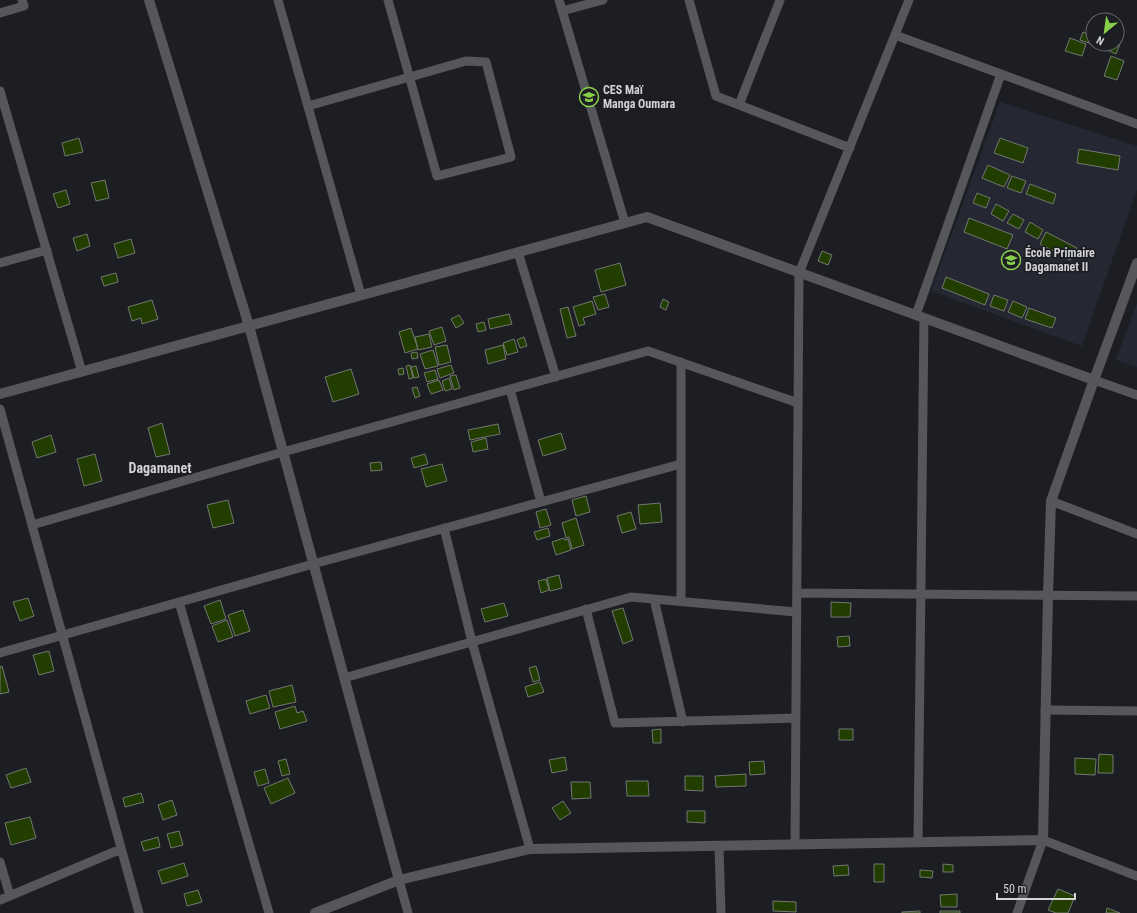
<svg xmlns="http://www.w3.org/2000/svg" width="1137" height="913" font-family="'Roboto Condensed',sans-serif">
	<rect width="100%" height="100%" fill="#1d1e24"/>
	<!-- built -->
	<path fill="#252832" d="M 1000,102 L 1137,146 L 1137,189 L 1082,346 L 931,291 Z
		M 1137,303 L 1137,367 L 1116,360 Z"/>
	<!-- building -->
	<path fill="#213e00" stroke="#737770" d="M 1083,32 L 1093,36 L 1093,44 L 1098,44 L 1098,46 L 1080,40 Z
		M 1070,38 L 1086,44 L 1082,56 L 1065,51 Z
		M 1117,39 L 1121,41 L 1116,54 L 1100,47 L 1101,44 L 1117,44 Z
		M 1111,56 L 1124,61 L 1117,80 L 1104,76 Z
		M 79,138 L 83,152 L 65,156 L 62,143 Z
		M 1000,138 L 1028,148 L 1023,163 L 994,153 Z
		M 1079,149 L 1120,156 L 1118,170 L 1077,163 Z
		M 988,165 L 1010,175 L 1004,187 L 982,178 Z
		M 1012,176 L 1026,181 L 1021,193 L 1007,188 Z
		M 105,180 L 109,198 L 96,201 L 91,183 Z
		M 1030,184 L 1056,194 L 1053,204 L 1026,194 Z
		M 66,190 L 70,204 L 58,208 L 53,194 Z
		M 977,193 L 990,198 L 986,208 L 973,203 Z
		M 996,204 L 1009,211 L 1003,221 L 991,214 Z
		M 1013,214 L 1024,220 L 1019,229 L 1007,223 Z
		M 969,218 L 1013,235 L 1007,249 L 964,232 Z
		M 1030,222 L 1043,230 L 1038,239 L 1025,232 Z
		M 1046,232 L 1077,248 L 1070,260 L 1040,244 Z
		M 87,234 L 90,246 L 77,251 L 73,238 Z
		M 131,239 L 135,253 L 118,258 L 114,244 Z
		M 822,251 L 832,255 L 828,265 L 818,261 Z
		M 620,263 L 626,285 L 601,292 L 595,270 Z
		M 116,273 L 118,282 L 104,286 L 101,277 Z
		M 946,277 L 989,294 L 985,305 L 942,288 Z
		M 605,294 L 609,307 L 598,310 L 593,297 Z
		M 994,295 L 1008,300 L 1004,311 L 990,306 Z
		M 663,299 L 669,302 L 666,310 L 660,307 Z
		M 152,300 L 158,319 L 142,324 L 141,318 L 132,321 L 128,307 Z
		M 592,301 L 596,314 L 583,318 L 585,324 L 579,326 L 573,307 Z
		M 1013,301 L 1027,307 L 1022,318 L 1008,312 Z
		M 568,307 L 576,336 L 567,338 L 560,309 Z
		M 1029,308 L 1056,318 L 1052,328 L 1025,319 Z
		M 509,314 L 512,324 L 490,329 L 488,319 Z
		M 459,315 L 464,323 L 456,328 L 451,319 Z
		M 484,322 L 486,330 L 478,332 L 476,324 Z
		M 442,327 L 446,341 L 434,345 L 429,331 Z
		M 411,328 L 418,349 L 405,353 L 399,332 Z
		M 429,334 L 432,347 L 418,350 L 415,337 Z
		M 524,337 L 527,346 L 520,348 L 517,340 Z
		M 514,339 L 518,352 L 507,355 L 503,343 Z
		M 447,345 L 451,362 L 439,365 L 435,347 Z
		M 503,345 L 506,359 L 488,364 L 485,350 Z
		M 433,350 L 438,366 L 425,369 L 420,354 Z
		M 417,352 L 418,358 L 412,359 L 411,353 Z
		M 410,365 L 413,378 L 409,379 L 406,366 Z
		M 451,365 L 454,373 L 440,378 L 437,369 Z
		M 416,366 L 419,377 L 414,378 L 411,367 Z
		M 403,368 L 404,374 L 399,375 L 398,369 Z
		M 351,369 L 359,394 L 333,402 L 325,377 Z
		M 435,370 L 438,379 L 427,382 L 424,373 Z
		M 456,375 L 460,388 L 454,390 L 450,376 Z
		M 449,378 L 452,389 L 445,391 L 442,381 Z
		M 439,380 L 443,390 L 431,394 L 427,384 Z
		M 417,387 L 420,396 L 415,398 L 412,388 Z
		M 162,423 L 170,454 L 156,457 L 148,428 Z
		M 498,424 L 500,434 L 470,440 L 468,430 Z
		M 561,433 L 566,449 L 543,456 L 538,440 Z
		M 51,435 L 56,452 L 37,458 L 32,442 Z
		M 486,438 L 488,449 L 473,452 L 471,442 Z
		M 95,454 L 102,481 L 84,486 L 77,459 Z
		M 425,454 L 428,464 L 414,468 L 411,458 Z
		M 381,462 L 382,470 L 371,471 L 370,463 Z
		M 442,464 L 447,481 L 426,487 L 421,469 Z
		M 586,496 L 590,512 L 576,516 L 572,500 Z
		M 228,500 L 234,523 L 213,528 L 207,505 Z
		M 660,503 L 662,522 L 640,524 L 638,505 Z
		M 546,509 L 551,525 L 540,528 L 536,512 Z
		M 631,512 L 636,529 L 622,533 L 617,516 Z
		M 576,518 L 584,545 L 572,549 L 569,537 L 566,538 L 562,523 Z
		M 548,528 L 550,536 L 537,540 L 534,532 Z
		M 564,538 L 565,540 L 568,539 L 571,550 L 556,555 L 552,542 Z
		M 559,575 L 562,588 L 550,591 L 547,578 Z
		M 546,579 L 549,590 L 541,593 L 538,581 Z
		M 28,598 L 34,616 L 20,621 L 13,602 Z
		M 220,600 L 226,619 L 211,624 L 204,606 Z
		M 831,602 L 851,603 L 850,617 L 831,617 Z
		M 504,603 L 508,616 L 485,622 L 481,609 Z
		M 623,608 L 633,640 L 623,644 L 612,611 Z
		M 243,610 L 250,631 L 235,636 L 228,615 Z
		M 227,620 L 233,637 L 218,642 L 212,626 Z
		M 849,636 L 850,646 L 838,647 L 837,637 Z
		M 49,651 L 54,671 L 39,675 L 33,655 Z
		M 2,666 L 9,692 L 0,694 L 0,667 Z
		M 536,666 L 540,680 L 533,682 L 529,668 Z
		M 540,682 L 544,692 L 528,697 L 525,687 Z
		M 292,685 L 296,702 L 273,707 L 269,691 Z
		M 266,695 L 270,708 L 250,714 L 246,701 Z
		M 295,706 L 297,713 L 303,711 L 307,721 L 280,729 L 275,712 Z
		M 661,729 L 661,743 L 653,743 L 652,730 Z
		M 839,729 L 853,729 L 853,740 L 839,740 Z
		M 1099,754 L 1113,755 L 1113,773 L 1098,773 Z
		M 565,757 L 567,770 L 552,773 L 549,760 Z
		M 1075,758 L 1096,759 L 1095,775 L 1075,774 Z
		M 286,759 L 290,774 L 282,776 L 278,761 Z
		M 764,761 L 765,774 L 750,775 L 749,762 Z
		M 26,768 L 31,782 L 11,788 L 6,775 Z
		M 265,769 L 269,783 L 258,786 L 254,772 Z
		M 746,774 L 746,786 L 716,787 L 715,776 Z
		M 685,776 L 703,776 L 703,791 L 685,790 Z
		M 288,778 L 295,793 L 271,804 L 264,788 Z
		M 626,781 L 648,781 L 649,796 L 627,796 Z
		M 571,782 L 590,782 L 591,798 L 572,799 Z
		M 141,793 L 144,802 L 125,807 L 123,798 Z
		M 172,800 L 177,815 L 163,820 L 158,805 Z
		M 563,801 L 571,813 L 560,820 L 552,808 Z
		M 687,811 L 705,811 L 705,823 L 687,822 Z
		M 30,817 L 36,838 L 11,845 L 5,823 Z
		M 179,831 L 183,845 L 171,848 L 167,834 Z
		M 158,837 L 160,847 L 144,851 L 141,842 Z
		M 184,863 L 188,876 L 162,884 L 158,871 Z
		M 874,864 L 884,864 L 884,882 L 874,882 Z
		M 943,864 L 953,865 L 953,872 L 943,872 Z
		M 848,865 L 849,875 L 834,876 L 833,866 Z
		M 920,870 L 933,871 L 932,878 L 920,877 Z
		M 1058,889 L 1075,896 L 1068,913 L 1056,913 L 1048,910 Z
		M 198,890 L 202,902 L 187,906 L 184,894 Z
		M 957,894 L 957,907 L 941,907 L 940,895 Z
		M 773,901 L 796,902 L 796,912 L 773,911 Z
		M 1107,908 L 1120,913 L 1106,913 Z
		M 920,911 L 920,913 L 902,913 L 902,912 Z
		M 940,911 L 960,911 L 960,913 L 940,913 Z"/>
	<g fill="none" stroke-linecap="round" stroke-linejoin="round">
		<!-- minor -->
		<path stroke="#56575a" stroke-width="9" d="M 278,0 L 361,295
			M 559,0 L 625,223
			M 689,0 L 716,96 L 850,148
			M 562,11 L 603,0
			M 0,13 L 24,6 L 22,0
			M 895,35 L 1137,124
			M 0,91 L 82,372
			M 739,105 L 780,0
			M 308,106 L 466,61 L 486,62 L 511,157 L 437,176 L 388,0
			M 518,252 L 556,377
			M 0,263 L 47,250
			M 916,315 L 1001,74
			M 681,362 L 681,601
			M 1094,380 L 1137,395
			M 510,389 L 541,502
			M 0,409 L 139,913
			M 1051,501 L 1137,534
			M 32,525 L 283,452 L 648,351 L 798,403
			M 444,528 L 472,642 L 530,849
			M 797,593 L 1137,596
			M 654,599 L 683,722
			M 179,602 L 269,913
			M 586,609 L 615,723 L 796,718
			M 0,653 L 313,564 L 681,464
			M 344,678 L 631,597 L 796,612
			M 1045,710 L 1137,711
			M 918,842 L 924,318
			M 795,845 L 799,273 L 909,0
			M 719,846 L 721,913
			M 0,862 L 10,896
			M 399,880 L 408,913
			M 0,900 L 121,849
			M 1017,913 L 1043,840 L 1137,876"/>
		<!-- tertiary -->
		<path stroke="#56575a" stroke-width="10" d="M 149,0 L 249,326 L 399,880
			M 0,394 L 647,217 L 1094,380
			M 315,913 L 399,880 L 530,849 L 1043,840 L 1048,595 L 1051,501 L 1094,380 L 1137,263"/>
	</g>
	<!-- icons -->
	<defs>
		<symbol id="school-ring" viewBox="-11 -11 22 22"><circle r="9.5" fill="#1d1e24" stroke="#88cf49" stroke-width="1.5"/><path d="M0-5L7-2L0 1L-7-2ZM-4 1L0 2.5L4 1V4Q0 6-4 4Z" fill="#88cf49"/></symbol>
	</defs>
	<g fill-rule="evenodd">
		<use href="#school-ring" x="578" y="86" width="22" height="22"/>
		<use href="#school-ring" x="1000" y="249" width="22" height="22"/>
	</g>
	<g text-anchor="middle" stroke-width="3.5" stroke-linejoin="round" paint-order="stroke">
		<!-- poi labels -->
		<g font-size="12" font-weight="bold" fill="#d2d3d7" stroke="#1d1e24" text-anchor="start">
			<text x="603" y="94">CES Maï<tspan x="603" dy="14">Manga Oumara</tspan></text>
			<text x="1025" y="257">École Primaire<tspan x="1025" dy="14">Dagamanet II</tspan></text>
		</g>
		<!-- quarter labels -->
		<g font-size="14" font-weight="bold" fill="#d2d3d7" stroke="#1d1e24">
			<text x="160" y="473">Dagamanet</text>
		</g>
	</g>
	<!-- north arrow -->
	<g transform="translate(1105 32) rotate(209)"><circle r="19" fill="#1d1e24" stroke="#65666c"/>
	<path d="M0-3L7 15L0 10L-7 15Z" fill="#88cf49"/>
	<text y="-6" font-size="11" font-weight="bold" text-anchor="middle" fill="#d2d3d7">N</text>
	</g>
	<!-- scale -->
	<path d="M997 893v6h78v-6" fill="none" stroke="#d2d3d7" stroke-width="2"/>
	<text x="1003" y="893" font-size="12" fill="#d2d3d7" stroke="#1d1e24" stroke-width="3" paint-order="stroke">50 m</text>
</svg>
